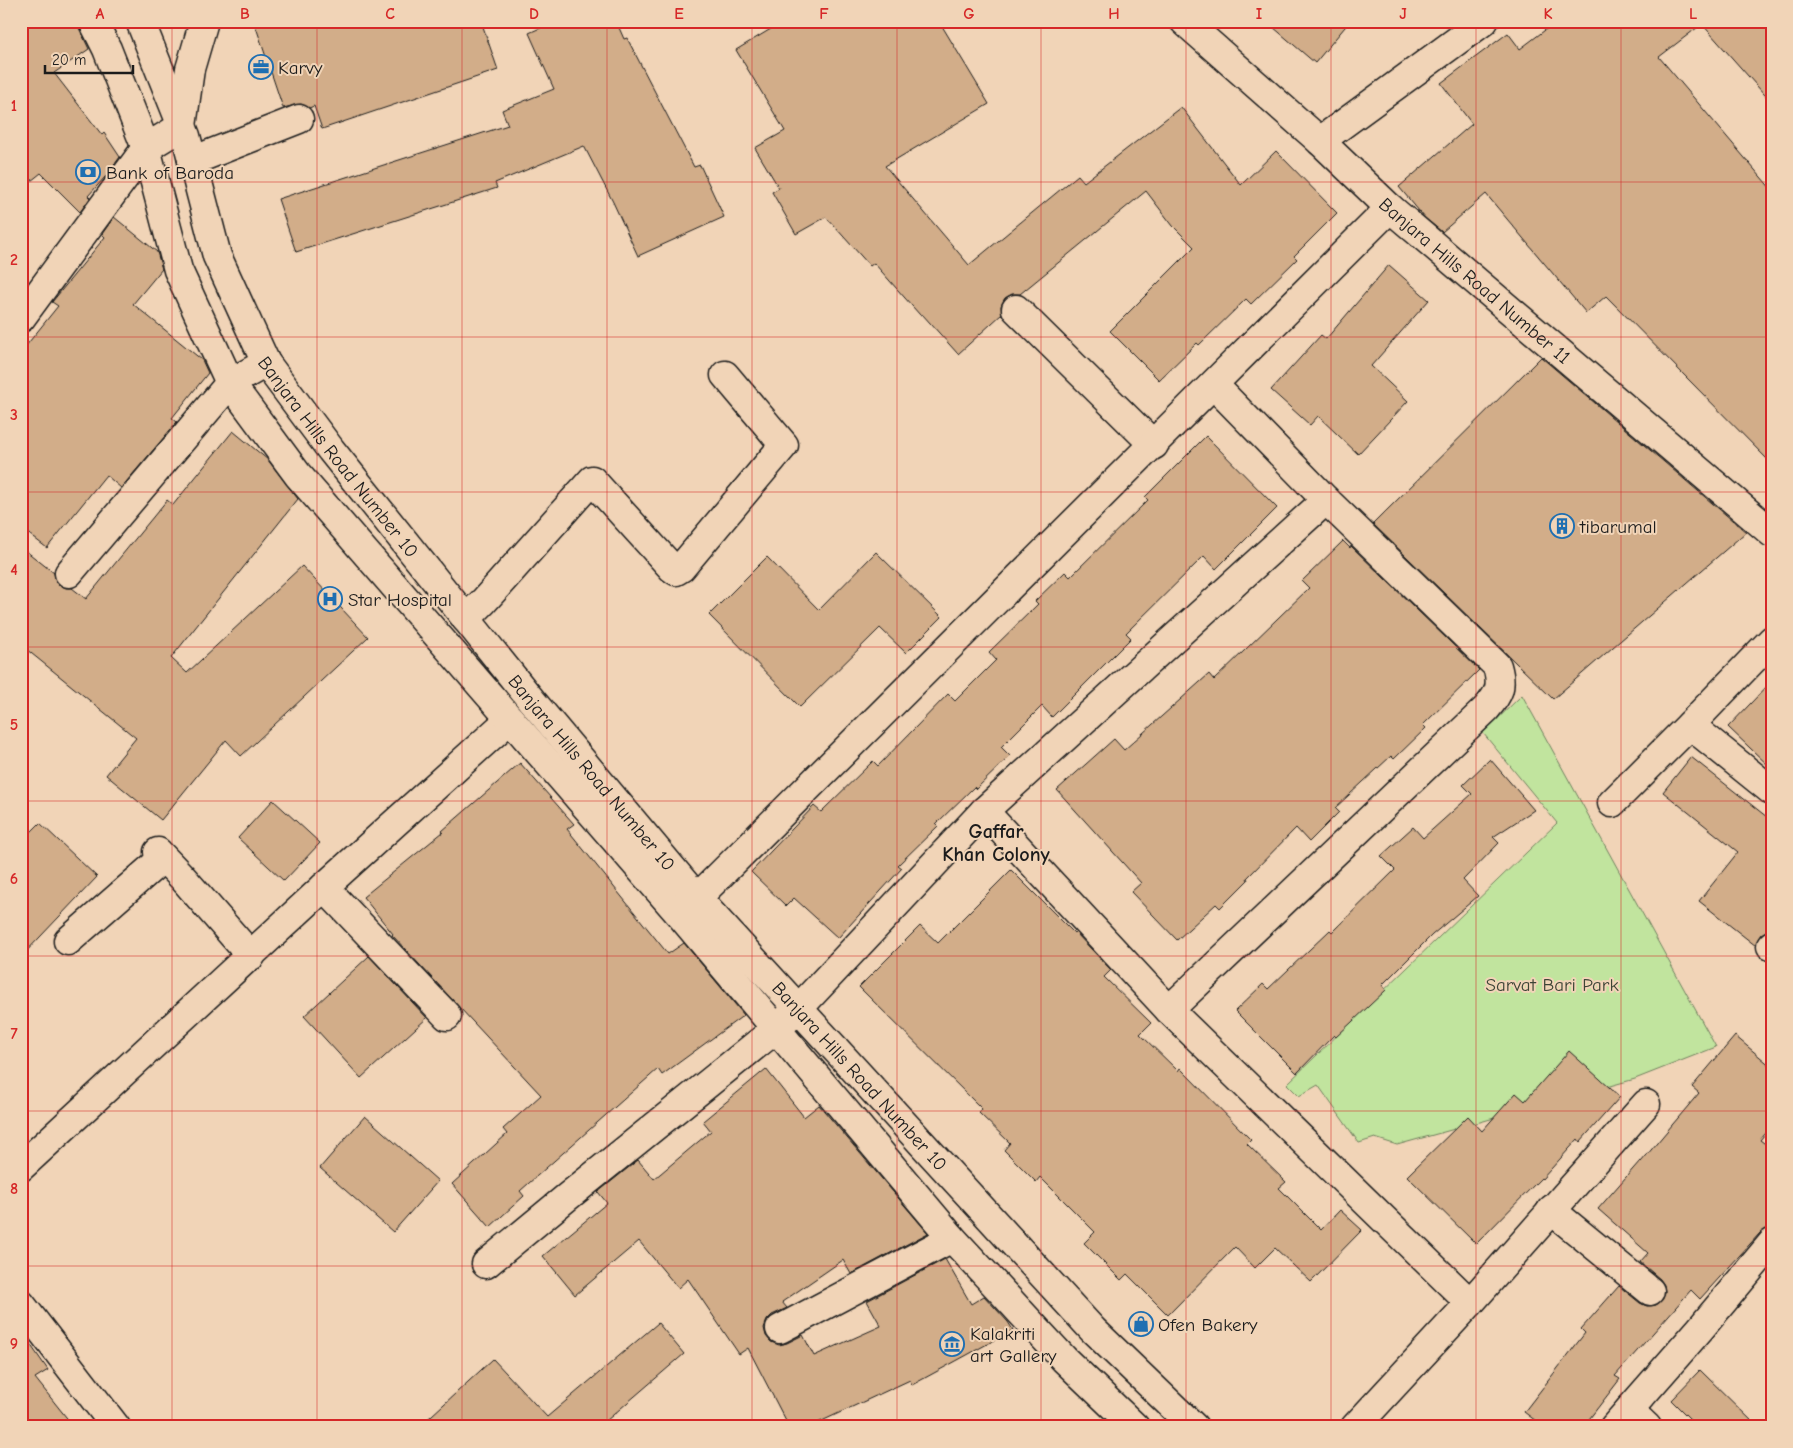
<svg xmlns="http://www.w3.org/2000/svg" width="1793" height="1448" font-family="'Comic Neue',sans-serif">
	<rect width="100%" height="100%" fill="#f1d4b7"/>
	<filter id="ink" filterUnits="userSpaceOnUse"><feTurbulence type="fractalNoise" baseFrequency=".02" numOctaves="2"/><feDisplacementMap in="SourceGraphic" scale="10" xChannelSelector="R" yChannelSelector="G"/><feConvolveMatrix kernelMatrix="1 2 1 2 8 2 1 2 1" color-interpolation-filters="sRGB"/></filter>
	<g filter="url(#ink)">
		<!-- green -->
		<path fill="#c1e49e" stroke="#6e805d" d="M 1522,695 L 1716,1047 L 1635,1079 L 1397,1145 L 1375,1138 L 1359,1143 L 1318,1085 L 1299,1096 L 1287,1084 L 1557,823 L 1483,733 Z"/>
		<!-- building -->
		<path fill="#d2ad89" stroke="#1c1c1c" d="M 21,21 L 78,21 L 79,28 L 89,49 L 54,73 L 102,135 L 104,133 L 120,157 L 106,176 L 88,196 L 90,198 L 80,212 L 41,173 L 21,189 Z
			M 254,21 L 481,21 L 498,70 L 322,129 L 314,106 L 309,108 L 301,104 L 283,108 Z
			M 556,21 L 616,21 L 624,39 L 627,38 L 694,167 L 700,165 L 724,217 L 638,256 L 613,202 L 584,146 L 495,183 L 497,188 L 296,252 L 278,199 L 508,125 L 502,110 L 554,89 L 529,33 Z
			M 784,21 L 939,21 L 989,104 L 885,166 L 969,265 L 1078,175 L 1084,182 L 1181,107 L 1241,185 L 1276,151 L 1337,213 L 1294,256 L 1297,259 L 1251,304 L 1246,299 L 1199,345 L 1197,343 L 1159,380 L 1110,331 L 1194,247 L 1173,226 L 1146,191 L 1020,294 L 1012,294 L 1005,298 L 1001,306 L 1002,314 L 958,354 L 922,314 L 920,315 L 874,263 L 870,266 L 826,217 L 796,234 L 772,192 L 779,188 L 755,148 L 785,131 L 736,50 Z
			M 1266,21 L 1350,21 L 1315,63 Z
			M 1557,21 L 1772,21 L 1772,103 L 1702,24 L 1659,57 L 1772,190 L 1772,464 L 1606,296 L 1586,313 L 1486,194 L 1442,232 L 1425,218 L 1399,187 L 1472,124 L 1441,83 L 1508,33 L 1520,49 Z
			M 114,217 L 157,252 L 162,269 L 133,304 L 202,360 L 208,373 L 172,418 L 177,422 L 121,488 L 106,475 L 47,548 L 21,528 L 21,352 L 58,306 L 52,302 L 105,237 L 102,234 Z
			M 1389,265 L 1429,300 L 1371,366 L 1408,401 L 1358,454 L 1318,416 L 1310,425 L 1271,390 L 1321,335 L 1326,339 Z
			M 1541,357 L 1746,532 L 1553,699 L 1373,524 Z
			M 233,431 L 268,460 L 298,499 L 171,658 L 187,673 L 302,566 L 368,637 L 241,756 L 226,740 L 161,820 L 106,775 L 136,738 L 21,645 L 21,547 L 54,573 L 55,579 L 59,585 L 66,588 L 72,588 L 86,599 L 167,500 L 173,505 Z
			M 1206,436 L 1277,508 L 1216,569 L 1204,556 L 1126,633 L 1131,638 L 1052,717 L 1042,706 L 1001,747 L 1010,756 L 976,789 L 974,787 L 936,824 L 938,826 L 898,865 L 902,868 L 838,938 L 794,898 L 786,906 L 751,872 L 814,806 L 821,812 L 873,761 L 878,766 L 948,694 L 955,701 L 996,660 L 989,652 L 1038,604 L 1035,601 L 1065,572 L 1070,577 L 1148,500 L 1145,497 Z
			M 1343,541 L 1350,548 L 1351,546 L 1479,670 L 1423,725 L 1426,728 L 1394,759 L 1391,756 L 1335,808 L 1339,812 L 1309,842 L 1296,828 L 1247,878 L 1248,880 L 1220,908 L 1216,904 L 1177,940 L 1131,892 L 1141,883 L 1057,790 L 1114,739 L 1124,750 L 1209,674 L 1214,680 L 1309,588 L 1302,581 Z
			M 876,552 L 942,617 L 906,653 L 880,628 L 800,707 L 709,615 L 767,557 L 819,610 Z
			M 1772,681 L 1772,769 L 1728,727 Z
			M 1691,757 L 1772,821 L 1772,930 L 1768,930 L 1761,934 L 1756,942 L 1756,946 L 1699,901 L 1738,852 L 1663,792 Z
			M 1490,759 L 1534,810 L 1493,837 L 1499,843 L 1463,880 L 1478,896 L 1432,935 L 1382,985 L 1386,990 L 1336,1037 L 1334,1035 L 1297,1073 L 1235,1011 L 1263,984 L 1268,989 L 1330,930 L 1332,932 L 1395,870 L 1381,856 L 1413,827 L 1423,838 L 1472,794 L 1463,785 Z
			M 520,763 L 574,824 L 567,829 L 668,954 L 684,943 L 744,1015 L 662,1075 L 658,1069 L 520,1191 L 524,1196 L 490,1227 L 452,1184 L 507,1134 L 503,1129 L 541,1095 L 392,935 L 393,934 L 363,897 L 443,832 L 442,831 Z
			M 273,800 L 320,843 L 284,881 L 238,838 Z
			M 40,823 L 97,877 L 21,957 L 21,842 Z
			M 1011,870 L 1074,933 L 1075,932 L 1111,970 L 1104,977 L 1151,1023 L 1140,1034 L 1178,1071 L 1180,1068 L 1251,1140 L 1247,1144 L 1286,1182 L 1279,1188 L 1321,1230 L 1340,1210 L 1362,1230 L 1311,1282 L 1275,1248 L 1255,1268 L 1235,1247 L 1168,1315 L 1127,1274 L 1121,1280 L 1084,1243 L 1095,1232 L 1040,1177 L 1036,1182 L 1004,1150 L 1010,1143 L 979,1113 L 982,1109 L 859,987 L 920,926 L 938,943 Z
			M 369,956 L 427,1018 L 361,1078 L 304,1016 Z
			M 1735,1036 L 1772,1067 L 1772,1126 L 1760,1140 L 1772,1149 L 1772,1228 L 1766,1229 L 1760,1233 L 1700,1299 L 1691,1290 L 1615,1376 L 1620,1379 L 1583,1427 L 1544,1427 L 1524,1412 L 1585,1333 L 1581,1329 L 1619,1286 L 1640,1303 L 1647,1306 L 1656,1305 L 1662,1300 L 1665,1293 L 1664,1285 L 1660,1279 L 1640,1262 L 1648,1253 L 1598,1209 L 1640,1161 L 1641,1162 L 1699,1093 L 1692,1087 Z
			M 1569,1051 L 1620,1097 L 1580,1142 L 1578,1139 L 1542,1179 L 1541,1178 L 1476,1244 L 1407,1176 L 1468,1116 L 1482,1131 L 1516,1093 L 1525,1101 Z
			M 766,1069 L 804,1117 L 819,1105 L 928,1233 L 851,1274 L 843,1260 L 782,1302 L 787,1308 L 772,1315 L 767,1320 L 764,1328 L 766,1336 L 771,1342 L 779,1345 L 787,1343 L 803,1335 L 814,1356 L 881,1326 L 867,1301 L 945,1259 L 971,1304 L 984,1296 L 1008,1322 L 1013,1330 L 912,1385 L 910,1380 L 809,1427 L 789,1427 L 748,1348 L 739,1354 L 688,1279 L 678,1288 L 639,1241 L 575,1295 L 543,1256 L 607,1203 L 598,1192 L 638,1160 L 654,1179 L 711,1131 L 703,1121 Z
			M 365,1116 L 438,1181 L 393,1232 L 320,1168 Z
			M 658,1323 L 684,1354 L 599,1427 L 419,1427 L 493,1359 L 547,1417 Z
			M 21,1331 L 48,1370 L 35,1378 L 74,1427 L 21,1427 Z
			M 1700,1370 L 1758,1427 L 1698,1427 L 1671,1400 Z"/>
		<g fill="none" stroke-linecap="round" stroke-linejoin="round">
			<defs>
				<g id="minor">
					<path id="s1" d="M 1184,21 L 1320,141 L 1390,208 L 1772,533"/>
					<path d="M 1320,141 L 1484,21"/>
					<path d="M 192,161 L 299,119"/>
					<path d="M 1016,309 L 1154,445"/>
					<path d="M 21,318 L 146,148 L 182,126 L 190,69 L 204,21"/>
					<path d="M 69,573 L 230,383 L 266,363"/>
					<path d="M 466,619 L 484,601 L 592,480 L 672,568 L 676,571 L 681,568 L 784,445 L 725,375"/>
					<path d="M 1690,725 L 1772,791"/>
					<path d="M 1612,803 L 1690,725 L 1772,640"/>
					<path d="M 984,811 L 1169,1010 L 1470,1303"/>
					<path d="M 158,852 L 182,877 L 251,956"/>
					<path d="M 324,887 L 447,1016"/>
					<path d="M 697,898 L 1390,208"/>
					<path d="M 68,941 L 163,858"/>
					<path d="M 1771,946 L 1772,945"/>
					<path d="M 1169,1010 L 1486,709 C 1499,694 1503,687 1497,666 L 1326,500 L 1214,385"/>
					<path d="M 21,1167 L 324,887 L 510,719"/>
					<path d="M 1551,1210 L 1650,1291"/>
					<path d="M 486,1264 L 566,1198 L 777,1028 L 798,1009 L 984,811 L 1326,500"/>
					<path d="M 21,1304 L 116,1427"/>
					<path d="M 780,1329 L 952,1238"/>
					<path d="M 1629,1410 L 1647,1427"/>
					<path d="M 1355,1427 L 1470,1303 L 1646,1104"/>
					<path d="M 1614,1427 L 1700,1329 L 1772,1243"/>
				</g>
				<g id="major">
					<path d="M 93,21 L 107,49 L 146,148 L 178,270 L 230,383 L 298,475 L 682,917 L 952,1238 L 1064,1359 L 1135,1427"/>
					<path id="s2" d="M 140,21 L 186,136 L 217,256 L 266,363 L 331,450 L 532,701 L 697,898 L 1093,1330 L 1194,1427"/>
				</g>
			</defs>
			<!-- minor casing -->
			<use href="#minor" stroke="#1c1c1c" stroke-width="31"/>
			<!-- major casing -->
			<use href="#major" stroke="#1c1c1c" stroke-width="31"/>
			<!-- minor -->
			<use href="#minor" stroke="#f1d4b7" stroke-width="28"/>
			<!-- major -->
			<use href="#major" stroke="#f1d4b7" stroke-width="28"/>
		</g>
	</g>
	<!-- grid -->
	<path fill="none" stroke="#d62828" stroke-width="1" stroke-opacity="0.55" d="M 172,21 L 172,1427M 317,21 L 317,1427M 462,21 L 462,1427M 607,21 L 607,1427M 752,21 L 752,1427M 897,21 L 897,1427M 1041,21 L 1041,1427M 1186,21 L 1186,1427M 1331,21 L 1331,1427M 1476,21 L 1476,1427M 1621,21 L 1621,1427M 21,182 L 1772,182M 21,337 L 1772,337M 21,492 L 1772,492M 21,647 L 1772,647M 21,801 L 1772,801M 21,956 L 1772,956M 21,1111 L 1772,1111M 21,1266 L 1772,1266"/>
	<!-- icons -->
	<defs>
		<symbol id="office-ring" viewBox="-11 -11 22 22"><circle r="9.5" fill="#f1d4b7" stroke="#1f6fb2" stroke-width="1.5"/><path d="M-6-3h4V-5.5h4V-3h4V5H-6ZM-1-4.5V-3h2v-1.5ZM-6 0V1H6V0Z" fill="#1f6fb2"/></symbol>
		<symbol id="bank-ring" viewBox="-11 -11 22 22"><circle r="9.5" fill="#f1d4b7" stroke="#1f6fb2" stroke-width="1.5"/><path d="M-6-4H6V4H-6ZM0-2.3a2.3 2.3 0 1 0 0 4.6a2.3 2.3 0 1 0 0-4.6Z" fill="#1f6fb2"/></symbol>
		<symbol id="building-ring" viewBox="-11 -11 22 22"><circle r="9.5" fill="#f1d4b7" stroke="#1f6fb2" stroke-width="1.5"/><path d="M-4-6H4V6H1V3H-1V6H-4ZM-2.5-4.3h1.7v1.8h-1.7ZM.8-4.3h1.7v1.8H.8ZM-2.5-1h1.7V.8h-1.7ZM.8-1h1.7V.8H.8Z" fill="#1f6fb2"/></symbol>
		<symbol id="hospital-ring" viewBox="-11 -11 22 22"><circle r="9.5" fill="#f1d4b7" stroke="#1f6fb2" stroke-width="1.5"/><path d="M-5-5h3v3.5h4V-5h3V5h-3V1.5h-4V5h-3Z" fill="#1f6fb2"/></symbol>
		<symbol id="shop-ring" viewBox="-11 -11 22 22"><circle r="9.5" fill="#f1d4b7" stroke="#1f6fb2" stroke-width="1.5"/><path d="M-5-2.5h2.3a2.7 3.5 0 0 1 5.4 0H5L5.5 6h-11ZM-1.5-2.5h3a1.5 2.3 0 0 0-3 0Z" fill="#1f6fb2"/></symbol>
		<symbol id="museum-ring" viewBox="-11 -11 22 22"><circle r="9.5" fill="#f1d4b7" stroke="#1f6fb2" stroke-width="1.5"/><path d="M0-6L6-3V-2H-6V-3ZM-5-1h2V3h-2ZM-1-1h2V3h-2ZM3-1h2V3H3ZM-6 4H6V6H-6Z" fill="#1f6fb2"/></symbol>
	</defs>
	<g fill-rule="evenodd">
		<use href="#office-ring" x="247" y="53" width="28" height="28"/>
		<use href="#bank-ring" x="74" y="158" width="28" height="28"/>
		<use href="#building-ring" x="1548" y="512" width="28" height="28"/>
		<use href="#hospital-ring" x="316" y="585" width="28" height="28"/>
		<use href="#shop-ring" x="1127" y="1310" width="28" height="28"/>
		<use href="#museum-ring" x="938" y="1330" width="28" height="28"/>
	</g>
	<g text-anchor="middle" stroke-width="4" stroke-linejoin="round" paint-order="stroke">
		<!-- poi labels -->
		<g font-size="19" fill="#1c1c1c" stroke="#f1d4b7" text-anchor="start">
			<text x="278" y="74">Karvy</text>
			<text x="106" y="179">Bank of Baroda</text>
			<text x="1580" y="533">tibarumal</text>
			<text x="348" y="606">Star Hospital</text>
			<text x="1158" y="1331">Ofen Bakery</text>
			<text x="970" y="1340">Kalakriti<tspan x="970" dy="22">art Gallery</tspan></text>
		</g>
		<!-- street labels -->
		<g font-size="19" fill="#1c1c1c" stroke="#f1d4b7">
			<text dy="7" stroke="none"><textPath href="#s1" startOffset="390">Banjara Hills Road Number 11</textPath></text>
			<text dy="7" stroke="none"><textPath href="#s2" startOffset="484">Banjara Hills Road Number 10</textPath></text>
			<text dy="7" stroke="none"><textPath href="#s2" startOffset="889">Banjara Hills Road Number 10</textPath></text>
			<text dy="7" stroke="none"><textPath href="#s2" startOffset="1294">Banjara Hills Road Number 10</textPath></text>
		</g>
		<!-- park labels -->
		<g font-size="19" fill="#3d4436" stroke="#f1d4b7">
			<text x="1552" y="991">Sarvat Bari Park</text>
		</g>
		<!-- neighbourhood labels -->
		<g font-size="20" font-weight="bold" fill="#1c1c1c" stroke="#f1d4b7">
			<text x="996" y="838">Gaffar<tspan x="996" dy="23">Khan Colony</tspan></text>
		</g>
	</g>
	<!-- margin -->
	<rect width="1793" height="1448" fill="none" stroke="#f1d4b7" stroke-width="55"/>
	<!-- scale -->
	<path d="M45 65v8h88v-8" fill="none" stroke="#1c1c1c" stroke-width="2.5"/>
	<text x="52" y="65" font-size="15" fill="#1c1c1c" stroke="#f1d4b7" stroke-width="4" paint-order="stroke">20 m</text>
	<rect x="28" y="28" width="1738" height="1392" fill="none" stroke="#d62828" stroke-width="2"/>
	<g font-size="16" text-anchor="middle" font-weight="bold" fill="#d62828">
		<text x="100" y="19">A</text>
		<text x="245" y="19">B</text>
		<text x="390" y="19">C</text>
		<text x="534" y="19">D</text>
		<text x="679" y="19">E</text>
		<text x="824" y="19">F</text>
		<text x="969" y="19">G</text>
		<text x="1114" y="19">H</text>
		<text x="1259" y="19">I</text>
		<text x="1403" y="19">J</text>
		<text x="1548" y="19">K</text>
		<text x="1693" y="19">L</text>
		<text x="14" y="111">1</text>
		<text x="14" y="265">2</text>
		<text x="14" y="420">3</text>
		<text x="14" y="575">4</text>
		<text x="14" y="730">5</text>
		<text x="14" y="884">6</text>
		<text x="14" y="1039">7</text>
		<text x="14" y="1194">8</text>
		<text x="14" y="1349">9</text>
	</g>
</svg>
